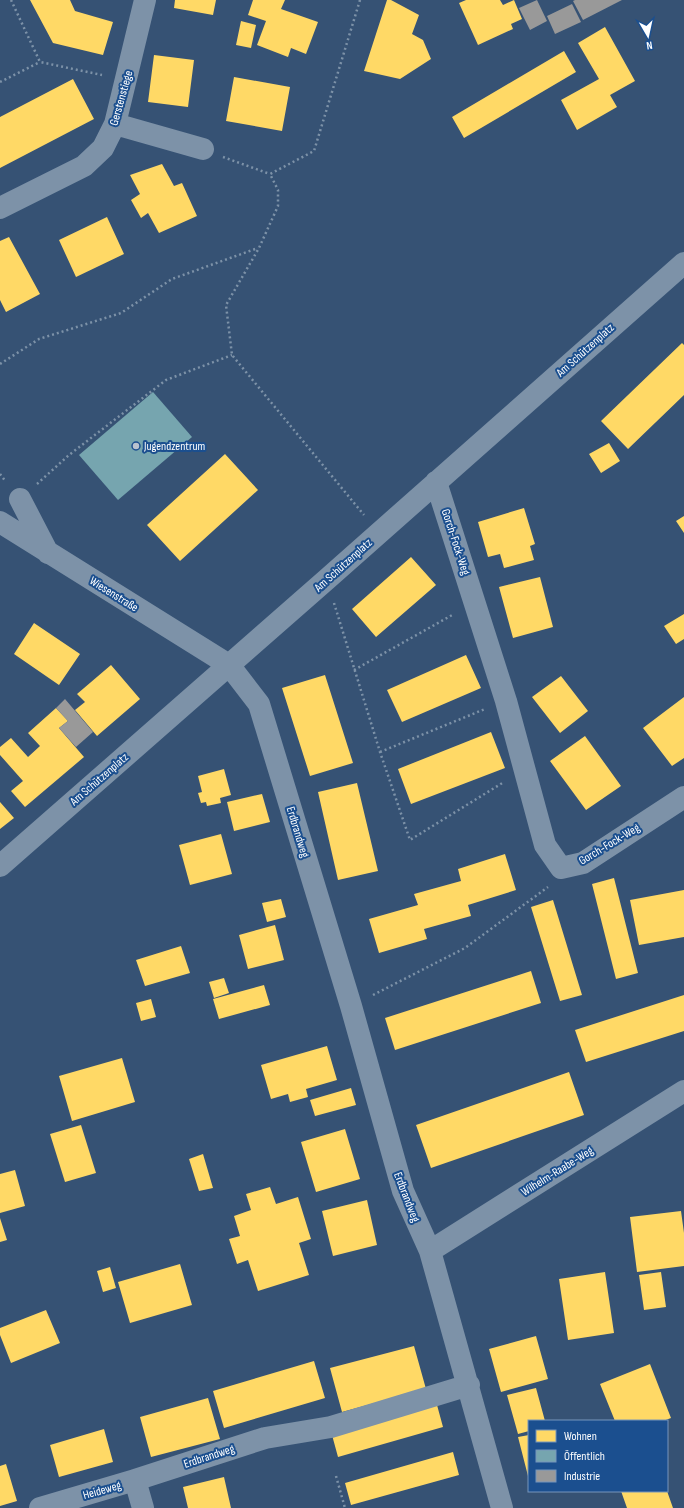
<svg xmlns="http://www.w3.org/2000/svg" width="684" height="1508" font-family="'Sofia Sans Condensed',sans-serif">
	<rect width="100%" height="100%" fill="#365274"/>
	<!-- homes -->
	<path fill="#ffd966" d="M 30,0 L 70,0 L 75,11 L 113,22 L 103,55 L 53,43 Z
		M 175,0 L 216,0 L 213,15 L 174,8 Z
		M 253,0 L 285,0 L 281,9 L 318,22 L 306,54 L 291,48 L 288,57 L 257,45 L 266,21 L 248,15 Z
		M 387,0 L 391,0 L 419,15 L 412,34 L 423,40 L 431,59 L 400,79 L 364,71 Z
		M 466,0 L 500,0 L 503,5 L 514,0 L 522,19 L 511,24 L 513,29 L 478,45 L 459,3 Z
		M 241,21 L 256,25 L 251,48 L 236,45 Z
		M 605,27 L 635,81 L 610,95 L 617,107 L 577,130 L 561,100 L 599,79 L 578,43 Z
		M 564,51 L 576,72 L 464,138 L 452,117 Z
		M 154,55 L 194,60 L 188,107 L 148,102 Z
		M 234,77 L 290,87 L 282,131 L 226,121 Z
		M 73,79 L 94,119 L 0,168 L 0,117 Z
		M 162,164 L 174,186 L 182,183 L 197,216 L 159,233 L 148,213 L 141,218 L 131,200 L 140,194 L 130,175 Z
		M 107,217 L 124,254 L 76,277 L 59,240 Z
		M 9,237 L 40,294 L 6,312 L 0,300 L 0,241 Z
		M 682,343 L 684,345 L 684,395 L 628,449 L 601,421 Z
		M 609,443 L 620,461 L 601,473 L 589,454 Z
		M 225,454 L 258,490 L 180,561 L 147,525 Z
		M 524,508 L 535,544 L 530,546 L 534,560 L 504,568 L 500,554 L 488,557 L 478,522 Z
		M 684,516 L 684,533 L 676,521 Z
		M 411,557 L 436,585 L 376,637 L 352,609 Z
		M 540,577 L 553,627 L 513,638 L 499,587 Z
		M 684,614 L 684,639 L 676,644 L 664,626 Z
		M 34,623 L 80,654 L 59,685 L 14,654 Z
		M 466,655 L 481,688 L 402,722 L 387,690 Z
		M 111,665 L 140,699 L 97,736 L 75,710 L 85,702 L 77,694 Z
		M 325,675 L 353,763 L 310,776 L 282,688 Z
		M 561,676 L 588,711 L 560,733 L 532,697 Z
		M 684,697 L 684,758 L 672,766 L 643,728 Z
		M 56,708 L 68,721 L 59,728 L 84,757 L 25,807 L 11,791 L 23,781 L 0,755 L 0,747 L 11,738 L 28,757 L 40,746 L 28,733 Z
		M 491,732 L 505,768 L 411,804 L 398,769 Z
		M 585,736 L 621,786 L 586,810 L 550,761 Z
		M 224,769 L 231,795 L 220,798 L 221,803 L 207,806 L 206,802 L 201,803 L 198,793 L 202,792 L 198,776 Z
		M 357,783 L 378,871 L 338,880 L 318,792 Z
		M 262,794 L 270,822 L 234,831 L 227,802 Z
		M 0,802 L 14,818 L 0,829 Z
		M 221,834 L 232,874 L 190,885 L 179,845 Z
		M 505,854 L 516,890 L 468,905 L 471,916 L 424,929 L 427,939 L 379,953 L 369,919 L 418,905 L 414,894 L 461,881 L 458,869 Z
		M 614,878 L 638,973 L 616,979 L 592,884 Z
		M 684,890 L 684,937 L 639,945 L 630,900 Z
		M 281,899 L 286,917 L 267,922 L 262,903 Z
		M 553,900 L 582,995 L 560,1001 L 531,907 Z
		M 275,925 L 284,960 L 248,969 L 239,935 Z
		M 181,946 L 190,973 L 145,986 L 136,960 Z
		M 531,971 L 541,1003 L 395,1050 L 385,1018 Z
		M 224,978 L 229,993 L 214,998 L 209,982 Z
		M 264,985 L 270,1005 L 219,1019 L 213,999 Z
		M 684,995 L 684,1031 L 586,1062 L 575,1030 Z
		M 151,999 L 156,1017 L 141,1021 L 136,1003 Z
		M 327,1046 L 337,1080 L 306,1089 L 308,1097 L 290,1102 L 288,1094 L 271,1099 L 261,1065 Z
		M 122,1058 L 135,1102 L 72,1121 L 59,1076 Z
		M 569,1072 L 584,1115 L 431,1168 L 416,1125 Z
		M 351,1088 L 356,1105 L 315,1116 L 310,1100 Z
		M 81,1125 L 96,1173 L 65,1182 L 50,1134 Z
		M 345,1129 L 360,1179 L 316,1192 L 301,1142 Z
		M 203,1154 L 213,1188 L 199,1191 L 189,1159 Z
		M 15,1170 L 25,1206 L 0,1213 L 0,1174 Z
		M 270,1187 L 276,1204 L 298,1197 L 311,1239 L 299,1243 L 309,1275 L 258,1291 L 248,1260 L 237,1264 L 229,1239 L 240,1236 L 234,1216 L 251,1210 L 246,1194 Z
		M 367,1200 L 377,1245 L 333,1256 L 322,1211 Z
		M 681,1211 L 684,1233 L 684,1266 L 637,1272 L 630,1217 Z
		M 0,1218 L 7,1240 L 0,1242 Z
		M 180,1264 L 192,1305 L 130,1323 L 118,1282 Z
		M 110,1267 L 116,1288 L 103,1292 L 97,1271 Z
		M 605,1272 L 614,1333 L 568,1340 L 559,1279 Z
		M 661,1272 L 666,1307 L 644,1310 L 639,1275 Z
		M 46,1310 L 60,1343 L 11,1363 L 0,1335 L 0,1328 Z
		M 536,1336 L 548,1379 L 501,1392 L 489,1349 Z
		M 414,1346 L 426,1389 L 342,1412 L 330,1368 Z
		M 314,1361 L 325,1398 L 224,1428 L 213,1391 Z
		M 650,1364 L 671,1418 L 663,1421 L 615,1421 L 600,1384 Z
		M 536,1388 L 545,1421 L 529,1421 L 529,1431 L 518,1434 L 507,1395 Z
		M 208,1398 L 220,1439 L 151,1457 L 140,1417 Z
		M 437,1405 L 443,1427 L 338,1457 L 332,1435 Z
		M 104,1429 L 113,1462 L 59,1477 L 50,1445 Z
		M 529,1435 L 529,1476 L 528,1476 L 518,1437 Z
		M 453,1452 L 459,1475 L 351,1505 L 345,1483 Z
		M 6,1464 L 17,1501 L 0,1506 L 0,1466 Z
		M 224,1477 L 231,1508 L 188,1508 L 183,1487 Z
		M 621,1491 L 667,1491 L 673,1508 L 627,1508 Z"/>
	<!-- public -->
	<path fill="#76a5af" d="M 153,392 L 192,437 L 118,500 L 79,455 Z"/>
	<!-- industry -->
	<path fill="#999" d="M 537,0 L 547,21 L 530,30 L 519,8 Z
		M 575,0 L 622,0 L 583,20 L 573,1 Z
		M 572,4 L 581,22 L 555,34 L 547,16 Z
		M 65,699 L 93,732 L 76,747 L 59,728 L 68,721 L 56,708 Z"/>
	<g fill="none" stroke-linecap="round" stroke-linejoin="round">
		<!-- path -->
		<path stroke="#7d92a8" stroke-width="2.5" stroke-dasharray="2 3" stroke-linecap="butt" d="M 11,0 L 40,62 L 102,75
			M 360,0 L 314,151 L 270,174 L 278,190 L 278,206 L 259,248 L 226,305 L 232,355 L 364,515
			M 0,82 L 40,62
			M 223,157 L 270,174
			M 0,364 L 39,339 L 121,313 L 172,279 L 258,248
			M 0,474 L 6,482
			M 37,484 L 69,455 L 166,380 L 232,355
			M 334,603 L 380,752 L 410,840 L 504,782
			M 354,670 L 454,614
			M 380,752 L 485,709
			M 373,995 L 465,948 L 548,887
			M 336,1476 L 345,1508"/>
		<!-- minor -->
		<path stroke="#7d92a8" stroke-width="22" d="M 115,124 L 203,149
			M 0,208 L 84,166 L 103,148 L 115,124 L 145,0
			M 436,482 L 506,701 L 545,845 L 561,868 L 583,863 L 684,797
			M 20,499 L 48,553
			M 0,522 L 229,665 L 259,704 L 351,1006 L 403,1191 L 430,1251 L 502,1508
			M 0,866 L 326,580 L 684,263
			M 430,1251 L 684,1091
			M 135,1480 L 265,1438 L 331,1427 L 469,1385
			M 40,1508 L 135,1480 L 143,1508"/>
	</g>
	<!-- markers -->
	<circle fill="#b9c2ce" stroke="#1b4f8f" stroke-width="1.5" cx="136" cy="446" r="4"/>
	<g text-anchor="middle" stroke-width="4" stroke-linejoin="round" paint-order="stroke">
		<!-- street labels -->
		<g font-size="12" fill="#fff" stroke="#1b4f8f">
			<text transform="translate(121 98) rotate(-74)" y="4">Gerstenstiege</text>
			<text transform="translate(585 350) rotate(-42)" y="4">Am Schützenplatz</text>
			<text transform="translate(456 542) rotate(72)" y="4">Gorch-Fock-Weg</text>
			<text transform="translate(343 565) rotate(-42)" y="4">Am Schützenplatz</text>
			<text transform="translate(114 594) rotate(32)" y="4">Wiesenstraße</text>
			<text transform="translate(99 779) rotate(-41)" y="4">Am Schützenplatz</text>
			<text transform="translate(298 832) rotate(73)" y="4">Erdbrandweg</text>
			<text transform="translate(609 844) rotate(-31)" y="4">Gorch-Fock-Weg</text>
			<text transform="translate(557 1171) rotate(-32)" y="4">Wilhelm-Raabe-Weg</text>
			<text transform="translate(407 1197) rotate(69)" y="4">Erdbrandweg</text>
			<text transform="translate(209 1456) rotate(-18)" y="4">Erdbrandweg</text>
			<text transform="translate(102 1490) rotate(-16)" y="4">Heideweg</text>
		</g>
		<!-- poi labels -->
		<g font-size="12" fill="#fff" stroke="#1b4f8f" text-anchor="start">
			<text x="144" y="450">Jugendzentrum</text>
		</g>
	</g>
	<!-- legend -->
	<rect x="528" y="1420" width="140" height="72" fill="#1b4f8f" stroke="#7695bc"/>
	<rect x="536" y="1430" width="20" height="12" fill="#ffd966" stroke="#7695bc"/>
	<text x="564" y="1440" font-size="12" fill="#ffffff">Wohnen</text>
	<rect x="536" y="1450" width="20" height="12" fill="#76a5af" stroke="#7695bc"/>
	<text x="564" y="1460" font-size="12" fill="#ffffff">Öffentlich</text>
	<rect x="536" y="1470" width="20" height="12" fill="#999999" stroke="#7695bc"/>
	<text x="564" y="1480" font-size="12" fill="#ffffff">Industrie</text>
	<!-- north arrow -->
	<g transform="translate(648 36) rotate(171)" stroke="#1b4f8f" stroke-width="3" paint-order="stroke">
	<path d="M0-3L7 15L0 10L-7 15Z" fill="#ffffff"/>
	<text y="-6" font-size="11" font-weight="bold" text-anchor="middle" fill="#ffffff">N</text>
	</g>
</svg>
